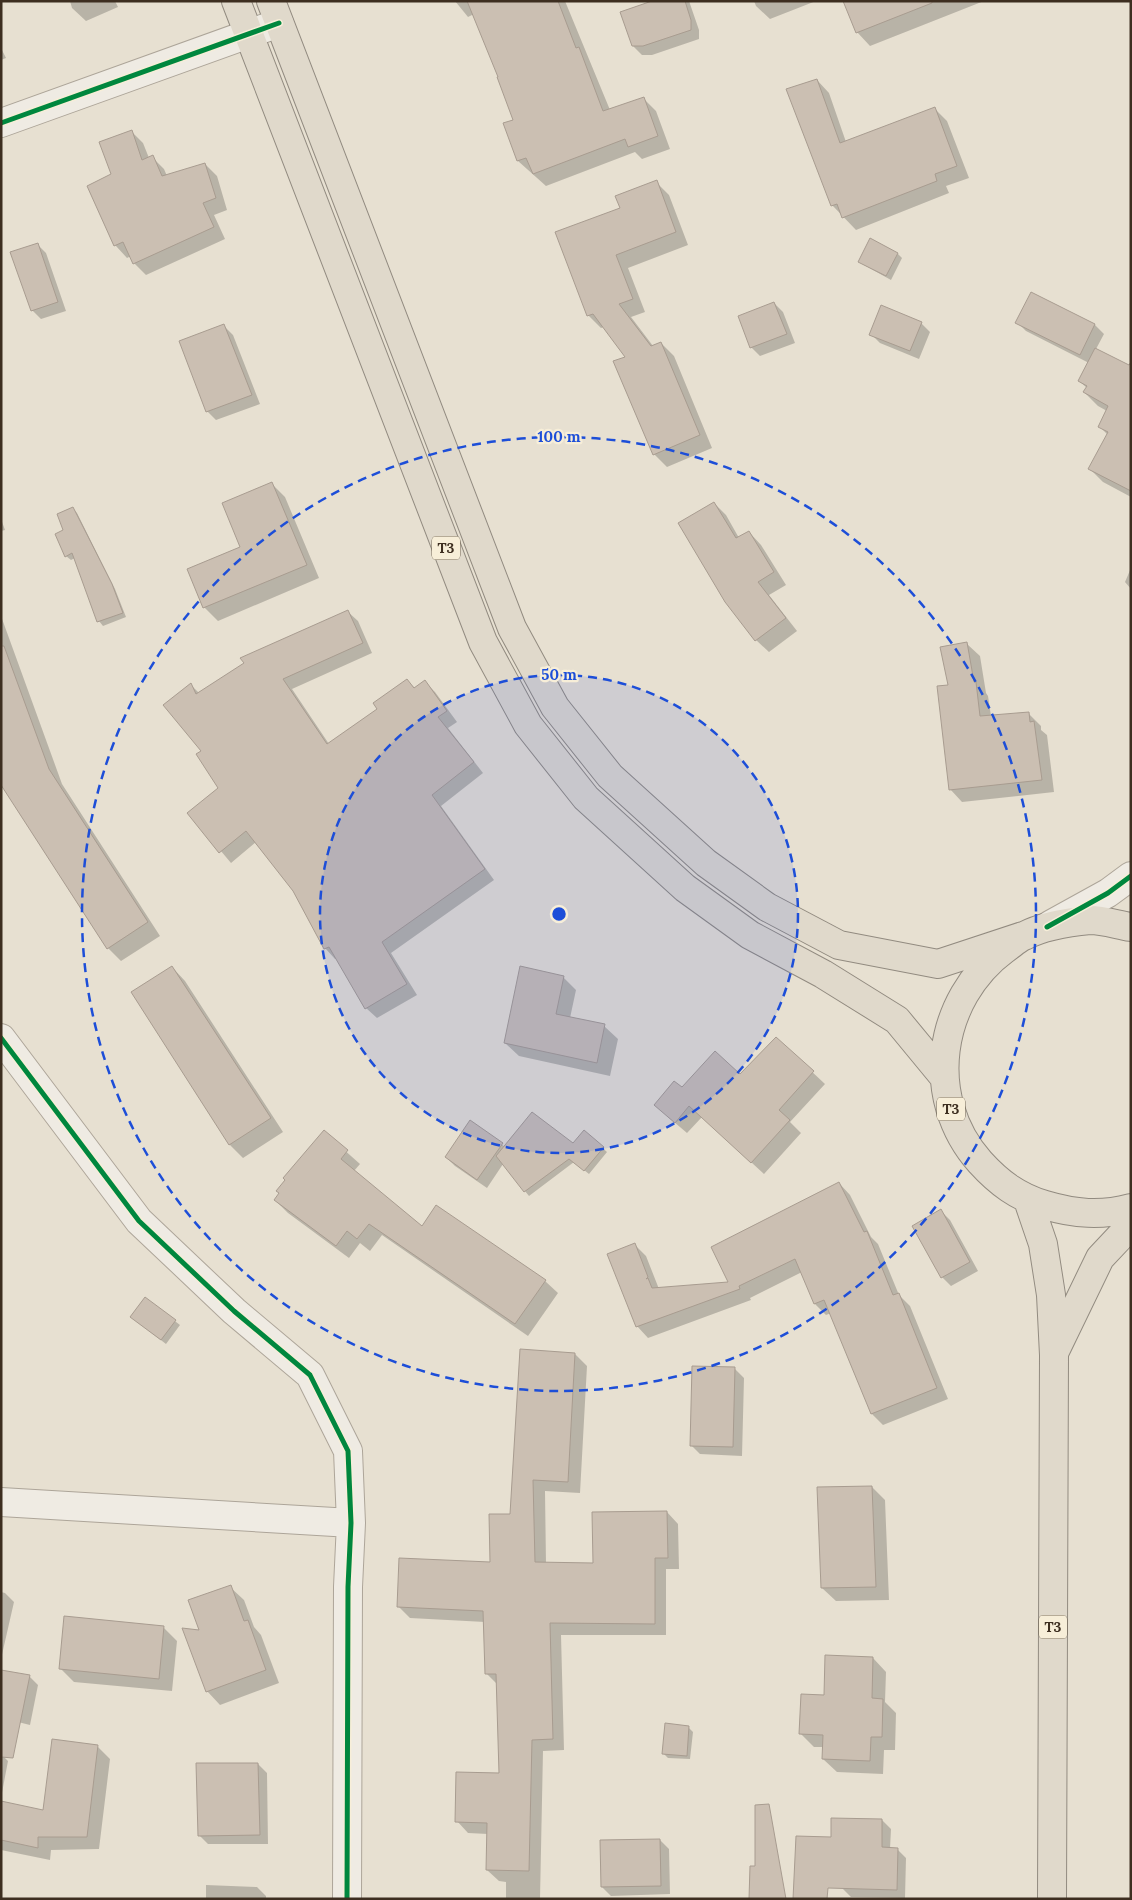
<svg xmlns="http://www.w3.org/2000/svg" width="1132" height="1900" font-family="Lora,serif">
	<rect width="100%" height="100%" fill="#e7e0d1"/>
	<!-- shadow -->
	<path fill="#0003" d="M 70,1 L 115,1 L 118,7 L 86,21 L 72,8 Z
		M 455,1 L 565,1 L 610,110 L 643,98 L 656,111 L 670,149 L 642,159 L 635,152 L 546,186 L 518,161 L 504,124 L 514,120 L 500,78 L 474,14 L 468,17 Z
		M 656,1 L 689,1 L 699,30 L 699,39 L 652,55 L 642,55 L 633,46 Z
		M 754,1 L 816,1 L 770,19 L 756,6 Z
		M 844,1 L 984,1 L 870,46 L 857,32 Z
		M 1,48 L 6,58 L 1,60 Z
		M 817,80 L 829,93 L 846,142 L 935,109 L 947,121 L 969,178 L 946,186 L 949,193 L 856,230 L 832,205 Z
		M 131,131 L 143,143 L 149,158 L 152,157 L 164,169 L 167,176 L 205,164 L 217,176 L 227,210 L 214,215 L 225,239 L 146,275 L 134,263 L 131,256 L 127,258 L 116,246 L 88,186 L 112,175 Z
		M 656,182 L 669,195 L 688,245 L 628,268 L 645,312 L 631,317 L 653,346 L 661,343 L 674,356 L 712,448 L 667,467 L 654,454 L 627,357 L 604,327 L 601,328 L 588,315 L 621,208 Z
		M 37,244 L 46,253 L 66,311 L 41,319 L 32,310 Z
		M 898,254 L 902,258 L 891,280 L 864,265 L 859,261 Z
		M 1031,294 L 1095,325 L 1104,334 L 1096,349 L 1131,367 L 1131,497 L 1103,482 L 1090,469 L 1108,435 L 1099,426 L 1107,411 L 1098,406 L 1084,392 L 1087,388 L 1079,381 L 1089,363 L 1026,331 L 1017,322 Z
		M 774,303 L 783,312 L 795,343 L 760,356 L 751,347 Z
		M 921,323 L 930,332 L 919,359 L 880,343 L 871,334 Z
		M 224,326 L 233,335 L 260,404 L 216,420 L 207,411 Z
		M 272,484 L 285,497 L 319,578 L 218,621 L 204,607 L 242,548 Z
		M 714,503 L 726,515 L 739,538 L 749,532 L 761,545 L 786,585 L 769,595 L 797,631 L 769,652 L 756,640 Z
		M 73,509 L 77,513 L 115,589 L 126,617 L 103,626 L 99,621 L 75,558 L 71,560 L 66,556 L 64,530 Z
		M 1,519 L 5,530 L 1,531 Z
		M 1131,568 L 1131,589 L 1125,582 Z
		M 347,611 L 358,621 L 372,653 L 292,689 L 329,744 L 379,709 L 407,681 L 416,689 L 425,682 L 435,692 L 457,722 L 448,728 L 483,773 L 441,806 L 494,880 L 391,953 L 417,995 L 377,1018 L 366,1008 L 337,958 L 335,959 L 325,948 L 294,890 L 256,842 L 231,863 L 189,813 L 219,788 L 202,751 L 191,685 L 199,693 Z
		M 1,616 L 62,784 L 160,936 L 121,961 L 108,948 L 1,782 Z
		M 967,644 L 980,656 L 986,693 L 988,696 L 991,716 L 1028,713 L 1041,726 L 1041,730 L 1047,735 L 1054,792 L 962,802 L 950,789 L 949,686 Z
		M 172,967 L 185,981 L 283,1132 L 243,1158 L 230,1145 L 133,993 Z
		M 563,977 L 576,990 L 570,1018 L 604,1026 L 618,1039 L 610,1076 L 519,1056 L 505,1043 Z
		M 776,1038 L 825,1084 L 790,1122 L 801,1133 L 764,1174 L 702,1117 L 687,1133 L 667,1116 L 740,1076 Z
		M 470,1122 L 505,1147 L 573,1145 L 584,1132 L 607,1152 L 589,1174 L 574,1162 L 529,1196 L 503,1164 L 487,1188 L 455,1166 L 446,1157 Z
		M 324,1132 L 360,1164 L 354,1171 L 422,1228 L 545,1281 L 558,1293 L 528,1336 L 382,1235 L 370,1251 L 360,1243 L 349,1258 L 288,1213 L 275,1200 Z
		M 839,1183 L 850,1195 L 871,1237 L 878,1244 L 899,1295 L 910,1306 L 948,1399 L 883,1425 L 872,1414 L 831,1313 L 826,1315 L 815,1304 L 802,1272 L 750,1298 L 751,1300 L 648,1338 L 637,1326 L 635,1245 L 646,1256 L 659,1289 L 730,1283 Z
		M 941,1211 L 950,1220 L 978,1271 L 951,1286 L 942,1277 Z
		M 146,1299 L 180,1325 L 166,1344 L 136,1321 Z
		M 575,1354 L 587,1366 L 580,1493 L 545,1491 L 546,1564 L 594,1564 L 667,1512 L 678,1524 L 679,1569 L 666,1569 L 666,1635 L 561,1635 L 564,1750 L 543,1751 L 540,1899 L 506,1899 L 506,1882 L 499,1881 L 487,1870 L 488,1834 L 468,1833 L 457,1821 L 500,1774 L 497,1684 L 486,1673 L 485,1622 L 410,1618 L 398,1606 L 491,1564 Z
		M 735,1369 L 744,1378 L 742,1456 L 700,1454 L 691,1445 Z
		M 872,1487 L 885,1500 L 889,1600 L 836,1601 L 822,1588 Z
		M 230,1587 L 244,1600 L 254,1627 L 261,1635 L 279,1683 L 220,1705 L 207,1691 L 201,1631 Z
		M 1,1592 L 5,1593 L 14,1602 L 1,1659 Z
		M 163,1627 L 177,1641 L 172,1691 L 74,1682 L 60,1668 Z
		M 873,1658 L 886,1672 L 885,1702 L 896,1713 L 895,1750 L 884,1750 L 883,1774 L 837,1772 L 823,1759 L 824,1747 L 814,1747 L 801,1734 L 825,1697 Z
		M 29,1676 L 38,1685 L 30,1725 L 2,1718 Z
		M 688,1727 L 693,1732 L 690,1759 L 668,1758 L 663,1753 Z
		M 98,1747 L 110,1759 L 99,1849 L 51,1850 L 50,1860 L 1,1850 L 1,1802 L 44,1811 Z
		M 1,1754 L 8,1761 L 1,1798 Z
		M 258,1764 L 267,1773 L 268,1844 L 208,1844 L 199,1835 Z
		M 882,1820 L 891,1829 L 890,1849 L 897,1849 L 906,1858 L 905,1898 L 851,1897 L 842,1888 Z
		M 660,1840 L 669,1849 L 670,1894 L 611,1896 L 602,1887 Z
		M 206,1885 L 257,1887 L 266,1896 L 266,1899 L 206,1899 Z"/>
	<!-- building -->
	<path fill="#cbbfb2" stroke="#a89c90" d="M 467,1 L 558,1 L 576,48 L 579,47 L 603,111 L 644,97 L 658,136 L 628,147 L 625,139 L 533,174 L 526,158 L 517,161 L 503,123 L 513,120 L 497,77 L 498,77 Z
		M 652,1 L 685,1 L 691,20 L 691,30 L 643,46 L 632,46 L 620,12 Z
		M 843,1 L 932,1 L 932,3 L 856,33 Z
		M 817,79 L 840,143 L 935,107 L 957,166 L 935,174 L 937,181 L 842,218 L 837,204 L 831,206 L 786,89 Z
		M 132,130 L 142,160 L 153,155 L 162,176 L 205,163 L 216,198 L 203,203 L 214,227 L 133,264 L 123,242 L 114,246 L 87,186 L 111,174 L 99,142 Z
		M 657,180 L 676,232 L 616,255 L 633,299 L 619,304 L 651,346 L 661,342 L 700,435 L 653,455 L 613,361 L 625,357 L 593,314 L 587,316 L 555,232 L 620,208 L 615,196 Z
		M 870,238 L 898,253 L 886,276 L 858,262 Z
		M 38,243 L 58,302 L 31,311 L 10,252 Z
		M 1031,292 L 1095,324 L 1080,355 L 1015,323 Z
		M 774,302 L 787,334 L 750,348 L 738,316 Z
		M 881,305 L 922,322 L 910,351 L 869,335 Z
		M 224,324 L 252,395 L 206,412 L 179,341 Z
		M 1095,348 L 1129,365 L 1131,362 L 1131,491 L 1088,469 L 1108,432 L 1098,427 L 1108,406 L 1083,392 L 1087,386 L 1078,381 Z
		M 272,482 L 307,565 L 203,608 L 187,569 L 240,547 L 222,503 Z
		M 714,502 L 736,538 L 749,531 L 774,572 L 758,582 L 786,618 L 755,641 L 725,602 L 678,523 Z
		M 73,507 L 112,584 L 123,613 L 97,622 L 72,553 L 65,557 L 55,534 L 63,530 L 57,514 Z
		M 348,610 L 363,643 L 283,679 L 327,744 L 377,709 L 373,703 L 407,679 L 414,688 L 425,680 L 447,711 L 438,717 L 474,762 L 432,795 L 485,869 L 382,942 L 407,984 L 365,1009 L 329,947 L 324,949 L 293,891 L 246,831 L 219,853 L 187,813 L 218,788 L 196,754 L 201,751 L 163,705 L 191,683 L 196,694 L 244,663 L 240,658 Z
		M 967,642 L 974,682 L 976,682 L 980,716 L 1029,712 L 1030,722 L 1034,721 L 1042,780 L 949,790 L 937,686 L 948,685 L 940,647 Z
		M 1,646 L 4,646 L 49,769 L 148,922 L 107,949 L 1,785 Z
		M 172,966 L 271,1118 L 229,1145 L 131,992 Z
		M 520,966 L 564,976 L 556,1014 L 605,1024 L 597,1063 L 504,1043 Z
		M 776,1037 L 814,1071 L 779,1110 L 790,1120 L 751,1163 L 689,1106 L 675,1123 L 654,1105 L 674,1081 L 682,1087 L 715,1051 L 740,1074 Z
		M 532,1112 L 573,1143 L 584,1130 L 604,1147 L 584,1171 L 569,1159 L 524,1192 L 496,1156 Z
		M 470,1120 L 503,1143 L 477,1180 L 445,1157 Z
		M 324,1130 L 348,1150 L 341,1159 L 422,1226 L 436,1205 L 546,1280 L 515,1324 L 369,1224 L 357,1239 L 347,1231 L 336,1246 L 274,1200 L 279,1193 L 276,1191 L 285,1180 L 283,1178 Z
		M 839,1182 L 864,1232 L 867,1231 L 893,1295 L 899,1293 L 937,1388 L 871,1414 L 824,1300 L 814,1304 L 795,1259 L 739,1286 L 740,1289 L 636,1327 L 607,1254 L 635,1243 L 648,1277 L 646,1279 L 648,1278 L 652,1288 L 728,1282 L 711,1247 Z
		M 941,1209 L 970,1262 L 941,1278 L 912,1226 Z
		M 145,1297 L 176,1320 L 161,1340 L 130,1317 Z
		M 520,1349 L 575,1353 L 568,1482 L 533,1480 L 535,1562 L 593,1563 L 592,1512 L 667,1511 L 668,1558 L 655,1558 L 655,1624 L 550,1623 L 553,1739 L 532,1740 L 529,1871 L 486,1870 L 487,1823 L 455,1822 L 456,1772 L 499,1773 L 496,1674 L 485,1674 L 483,1611 L 397,1607 L 399,1558 L 490,1562 L 489,1514 L 510,1514 Z
		M 692,1366 L 735,1367 L 733,1447 L 690,1446 Z
		M 872,1486 L 876,1587 L 821,1588 L 817,1487 Z
		M 231,1585 L 244,1621 L 248,1620 L 266,1670 L 206,1692 L 182,1628 L 199,1630 L 188,1600 Z
		M 64,1616 L 164,1626 L 159,1679 L 59,1669 Z
		M 825,1655 L 873,1657 L 872,1698 L 883,1699 L 882,1737 L 871,1737 L 870,1761 L 822,1759 L 823,1735 L 799,1734 L 801,1694 L 824,1695 Z
		M 1,1670 L 30,1675 L 13,1758 L 1,1757 Z
		M 665,1723 L 689,1726 L 687,1756 L 662,1754 Z
		M 52,1739 L 98,1745 L 87,1837 L 38,1837 L 38,1848 L 1,1840 L 1,1801 L 43,1810 Z
		M 196,1763 L 258,1763 L 260,1835 L 198,1836 Z
		M 769,1804 L 786,1899 L 749,1899 L 750,1866 L 755,1866 L 755,1805 Z
		M 831,1818 L 882,1819 L 882,1847 L 898,1848 L 897,1890 L 828,1888 L 827,1899 L 793,1899 L 796,1836 L 831,1837 Z
		M 660,1839 L 661,1886 L 601,1887 L 600,1840 Z"/>
	<g fill="none" stroke-linecap="round" stroke-linejoin="round">
		<defs>
			<path id="minor" d="M 1,123 L 279,23
				M 1050,925 L 1108,893 L 1131,876
				M 1,1038 L 139,1221 L 234,1311 L 310,1375 L 348,1451 L 351,1523 L 348,1587 L 347,1899
				M 1,1502 L 351,1523"/>
			<path id="trunk" d="M 236,1 L 483,642 L 528,725 L 586,798 L 685,888 L 750,935 L 823,974 L 897,1020 L 944,1077
				M 271,1 L 512,628 L 555,707 L 610,776 L 706,863 L 767,907 L 839,945 L 938,964 L 1023,936
				M 1131,927 C 1118,925 1103,920 1090,920 C 1068,922 1043,926 1024,936 C 1017,939 1011,945 1005,949 C 937,999 923,1098 980,1162 C 999,1183 1018,1197 1045,1205 C 1075,1214 1101,1216 1131,1208
				M 1028,1200 L 1043,1244 L 1051,1295 L 1054,1355 L 1052,1899
				M 1055,1351 L 1100,1258 L 1131,1225"/>
		</defs>
		<!-- minor casing -->
		<use href="#minor" stroke="#ada599" stroke-width="30"/>
		<!-- trunk casing -->
		<use href="#trunk" stroke="#928b80" stroke-width="30"/>
		<!-- minor -->
		<use href="#minor" stroke="#efebe3" stroke-width="28"/>
		<!-- trunk -->
		<use href="#trunk" stroke="#e0d9cb" stroke-width="28"/>
		<defs>
			<path id="cycleway" d="M 1,123 L 279,23
				M 1047,927 L 1108,893 L 1131,876
				M 1,1038 L 139,1221 L 234,1311 L 310,1375 L 348,1451 L 351,1523 L 348,1587 L 347,1899"/>
		</defs>
		<!-- cycleway casing -->
		<use href="#cycleway" stroke="#f7eed8" stroke-width="8"/>
		<!-- cycleway -->
		<use href="#cycleway" stroke="#00873e" stroke-width="5"/>
	</g>
	<!-- distance rings -->
	<circle cx="559" cy="914" r="239" fill="#1d4ed8" fill-opacity=".12"/>
	<g fill="none" stroke="#1d4ed8" stroke-width="2.5" stroke-dasharray="9 6">
		<circle cx="559" cy="914" r="239"/>
		<circle cx="559" cy="914" r="477"/>
	</g>
	<g text-anchor="middle" stroke-width="4.5" stroke-linejoin="round" paint-order="stroke">
		<!-- shield labels -->
		<g fill="#f7eed8" stroke="#756857" stroke-width="1">
			<rect x="432" y="536.5" width="28" height="23" rx="4"/>
			<rect x="937" y="1097.5" width="28" height="23" rx="4"/>
			<rect x="1039" y="1615.5" width="28" height="23" rx="4"/>
		</g>
		<g font-size="14" font-weight="bold" fill="#3d2e20">
			<text x="446" y="553">T3</text>
			<text x="951" y="1114">T3</text>
			<text x="1053" y="1632">T3</text>
		</g>
	</g>
	<circle cx="559" cy="914" r="8" fill="#1d4ed8" stroke="#f7eed8" stroke-width="2.5"/>
	<g font-size="15" text-anchor="middle" font-weight="bold" fill="#1d4ed8" stroke="#f7eed8" stroke-width="4.5" stroke-linejoin="round" paint-order="stroke">
		<text x="559" y="442">100 m</text>
		<text x="559" y="680">50 m</text>
	</g>
	<!-- border -->
	<rect width="1132" height="1900" fill="none" stroke="#3d2e20" stroke-width="5"/>
</svg>
